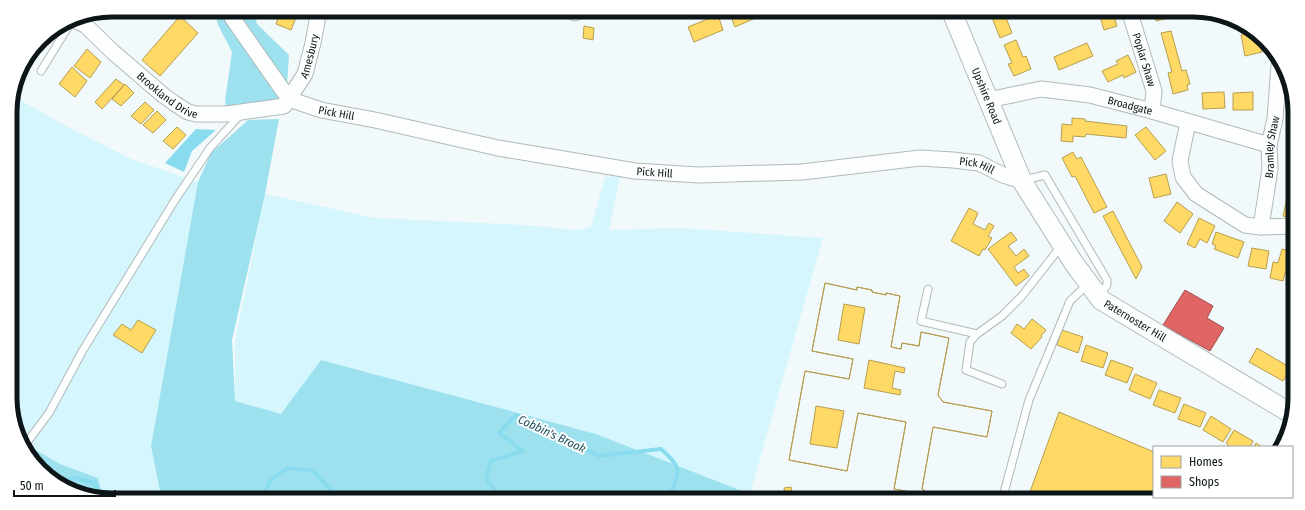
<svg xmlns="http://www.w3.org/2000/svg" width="1305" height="510" font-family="'Fira Sans Condensed',sans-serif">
	<rect width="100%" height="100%" fill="#f1f9fb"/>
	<!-- green -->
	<path fill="#d6f6fd" d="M 13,96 L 64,125 L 131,159 L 198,182 L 151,446 L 161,496 C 144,503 121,501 103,498 L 98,478 L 60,464 L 25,444 L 12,418 L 10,105 Z
		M 620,176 L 609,230 L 681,228 L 823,238 L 750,494 L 596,434 L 441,392 L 281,415 L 235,401 L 235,341 L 265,194 L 375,218 L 524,225 L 577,230 L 591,227 L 605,177 Z"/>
	<!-- forest -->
	<path fill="#9de1ef" d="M 214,10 L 254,10 L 257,24 L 289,55 L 287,86 L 284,106 L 227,114 L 225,101 L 232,52 L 218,25 Z
		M 279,119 L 265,194 L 232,340 L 235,401 L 281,414 L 321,360 L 596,434 L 750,494 L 753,500 L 151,500 L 161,496 L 151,446 L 198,182 L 211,153 L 248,120 Z
		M 25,444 L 60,464 L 98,478 L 103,498 L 79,494 L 35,465 Z"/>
	<!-- water -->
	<path fill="#89dcee" d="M 196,129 L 216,130 L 192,151 L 184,172 L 165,163 Z"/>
	<!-- homes -->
	<path fill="#ffd966" stroke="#b69e4e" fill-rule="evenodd" d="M 281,10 L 299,10 L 291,30 L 276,24 Z
		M 734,10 L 760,10 L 762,15 L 735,27 L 729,12 Z
		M 989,10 L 1003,10 L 1012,33 L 1000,38 Z
		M 1098,10 L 1112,10 L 1117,26 L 1104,30 Z
		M 1153,10 L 1166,10 L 1168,18 L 1156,21 Z
		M 718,15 L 723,30 L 694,42 L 688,27 Z
		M 180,16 L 198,33 L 160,76 L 142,60 Z
		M 584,26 L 594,28 L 593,40 L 583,38 Z
		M 1171,31 L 1182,71 L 1186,70 L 1190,84 L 1187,85 L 1188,90 L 1173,94 L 1168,73 L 1172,72 L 1161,33 Z
		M 1251,32 L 1258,37 L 1262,52 L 1245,56 L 1241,35 Z
		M 1016,40 L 1023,57 L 1026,56 L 1031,69 L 1014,76 L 1008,64 L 1012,63 L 1004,45 Z
		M 1087,43 L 1093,56 L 1059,70 L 1054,57 Z
		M 87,49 L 101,62 L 90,78 L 74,66 Z
		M 1128,55 L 1136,72 L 1124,78 L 1123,75 L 1108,82 L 1102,71 L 1118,64 L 1116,61 Z
		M 72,67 L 87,81 L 75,97 L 59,84 Z
		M 116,79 L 124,85 L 102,109 L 95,102 Z
		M 125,84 L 134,93 L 121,106 L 112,99 Z
		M 1224,92 L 1225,108 L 1203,109 L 1202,93 Z
		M 1253,92 L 1253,110 L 1233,110 L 1233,93 Z
		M 145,102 L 154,110 L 141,124 L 131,116 Z
		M 157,111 L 166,120 L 153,133 L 143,125 Z
		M 1072,118 L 1085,119 L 1085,121 L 1127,126 L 1126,138 L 1086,134 L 1085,137 L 1073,136 L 1073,142 L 1061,141 L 1062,124 L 1072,125 Z
		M 177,127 L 186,135 L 173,149 L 163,141 Z
		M 1146,127 L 1166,151 L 1155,160 L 1135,135 Z
		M 1073,152 L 1077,159 L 1081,157 L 1107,207 L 1094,213 L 1075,176 L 1072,177 L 1062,158 Z
		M 1294,162 L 1294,187 L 1289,186 Z
		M 1166,174 L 1171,194 L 1154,198 L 1149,178 Z
		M 1288,193 L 1294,194 L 1294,218 L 1283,216 Z
		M 1177,202 L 1193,214 L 1180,233 L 1164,221 Z
		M 969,208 L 978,213 L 973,224 L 985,230 L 989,223 L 994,226 L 988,236 L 992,238 L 985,250 L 983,249 L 979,256 L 951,241 Z
		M 1113,211 L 1142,267 L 1136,279 L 1103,216 Z
		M 1199,218 L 1215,226 L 1207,243 L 1200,239 L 1195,248 L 1187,244 Z
		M 1011,232 L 1017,240 L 1008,246 L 1016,256 L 1024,249 L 1029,256 L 1014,267 L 1018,273 L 1024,269 L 1029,276 L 1016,286 L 988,249 Z
		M 1216,232 L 1244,242 L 1238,258 L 1214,249 L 1216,246 L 1212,244 Z
		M 1252,248 L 1269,251 L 1266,269 L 1248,266 Z
		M 1282,249 L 1295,252 L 1295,275 L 1285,273 L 1283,281 L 1270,278 L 1273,262 L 1278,263 Z
		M 825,283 L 857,290 L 857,287 L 872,290 L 872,292 L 886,295 L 886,293 L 900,296 L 891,347 L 901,349 L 902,343 L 919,346 L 921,332 L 949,338 L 938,395 L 943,402 L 992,411 L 987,437 L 933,427 L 922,489 L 924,490 L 923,498 L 915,496 L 916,493 L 894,489 L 906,422 L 858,413 L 847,471 L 789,460 L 805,371 L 849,379 L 853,359 L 812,351 ZM 844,304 L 865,308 L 859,344 L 838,340 ZM 869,360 L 905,368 L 904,373 L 895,371 L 892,388 L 901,390 L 900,395 L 864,388 ZM 816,406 L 844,411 L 837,448 L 810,444 Z
		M 825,283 L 857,290 L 857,287 L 872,290 L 872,292 L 886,295 L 886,293 L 900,296 L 891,347 L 901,349 L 902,343 L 919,346 L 921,332 L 949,338 L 938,395 L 943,402 L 992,411 L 987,437 L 933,427 L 922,489 L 924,490 L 923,498 L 915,496 L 916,493 L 894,489 L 906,422 L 858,413 L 847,471 L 789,460 L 805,371 L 849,379 L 853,359 L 812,351 Z
		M 1032,319 L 1046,330 L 1041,336 L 1042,337 L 1031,349 L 1011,333 L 1017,324 L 1024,329 Z
		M 138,320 L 156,330 L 142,353 L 113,335 L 122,324 L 131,330 Z
		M 1062,330 L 1083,337 L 1078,353 L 1057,345 Z
		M 1086,345 L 1108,353 L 1103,368 L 1081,361 Z
		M 1257,348 L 1291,368 L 1283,381 L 1249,362 Z
		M 1111,360 L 1133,368 L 1127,383 L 1105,375 Z
		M 1135,374 L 1157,383 L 1150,399 L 1129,390 Z
		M 1159,390 L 1181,398 L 1175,413 L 1153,405 Z
		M 1184,404 L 1206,413 L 1200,427 L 1178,419 Z
		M 1059,412 L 1154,452 L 1154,497 L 1170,497 L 1169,500 L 1027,500 Z
		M 1211,416 L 1231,429 L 1223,442 L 1203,430 Z
		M 1234,430 L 1253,441 L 1250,447 L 1231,447 L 1226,443 Z
		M 1256,443 L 1262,447 L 1254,447 Z
		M 791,487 L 792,498 L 785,499 L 784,488 Z"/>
	<!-- shops -->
	<path fill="#e06666" stroke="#a04e4e" d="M 1185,290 L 1213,306 L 1207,318 L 1224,328 L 1210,351 L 1163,325 Z"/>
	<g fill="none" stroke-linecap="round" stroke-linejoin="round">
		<!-- stream -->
		<path stroke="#89dcee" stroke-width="4" d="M 60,481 L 75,478 L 95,483 L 101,498
			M 260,500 L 271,480 L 287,468 L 313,471 L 335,494 L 336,500
			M 503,500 L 486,479 L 491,461 L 523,451 L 499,433 L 516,415 L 599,456 L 661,449 C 684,469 679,471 669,497 L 670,500"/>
		<defs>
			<path id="service" d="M 41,71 L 73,19
				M 1024,180 L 1045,175 L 1107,280 L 1107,285 L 1100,295
				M 928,289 L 921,321 L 977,334
				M 1002,384 L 966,370 L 970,342 L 977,334 L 1002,316 L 1021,297 L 1062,245
				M 25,445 L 49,413 L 83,350 L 175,200 L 210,148 L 241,114
				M 1002,500 L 1029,400 L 1070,301 L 1088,284"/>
			<g id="minor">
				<path id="s1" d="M 229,10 L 233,19 L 289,99 L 321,110 L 375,120 L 498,148 L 635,171 L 698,175 L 802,172 L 920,158 L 953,160 L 979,163 L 1003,175 L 1022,181"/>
				<path d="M 575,10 L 575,13"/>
				<path id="s2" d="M 1129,10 L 1154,91 L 1152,111"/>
				<path id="s3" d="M 72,19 L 85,25 L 113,52 L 163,95 L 174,103 L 188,112 L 196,114 L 227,114 L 284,106 L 305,74 L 313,43 L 319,10"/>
				<path id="s4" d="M 988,100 L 1041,89 L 1090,95 L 1152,111 L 1269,145"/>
				<path d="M 1188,122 L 1180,161 L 1183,177 L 1196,194 L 1245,225 L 1261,227 L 1294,226"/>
				<path id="s5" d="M 1261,227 L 1270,169 L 1269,145 L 1275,119 L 1279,66"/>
			</g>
			<g id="tertiary">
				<path id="s6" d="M 951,10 L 1022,181 L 1073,262 L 1101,300 L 1292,414"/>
			</g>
		</defs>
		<!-- service casing -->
		<use href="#service" stroke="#b1b9bb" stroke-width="9"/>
		<!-- minor casing -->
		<use href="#minor" stroke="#b1b9bb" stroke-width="17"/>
		<!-- tertiary casing -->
		<use href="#tertiary" stroke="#b1b9bb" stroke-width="21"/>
		<!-- service -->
		<use href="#service" stroke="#fdfefe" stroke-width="7"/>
		<!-- minor -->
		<use href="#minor" stroke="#fdfefe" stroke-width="15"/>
		<!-- tertiary -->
		<use href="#tertiary" stroke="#fdfefe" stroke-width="19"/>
	</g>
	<g text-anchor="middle" stroke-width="4" stroke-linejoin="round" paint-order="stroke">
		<!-- street labels -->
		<g font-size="11" fill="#0c1517" stroke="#fff">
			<text dy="4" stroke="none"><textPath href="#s3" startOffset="303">Amesbury</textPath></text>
			<text dy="4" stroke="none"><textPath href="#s2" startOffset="52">Poplar Shaw</textPath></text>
			<text dy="4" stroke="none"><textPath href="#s3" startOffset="123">Brookland Drive</textPath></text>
			<text dy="4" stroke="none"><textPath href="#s6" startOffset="93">Upshire Road</textPath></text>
			<text dy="4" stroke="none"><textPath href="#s4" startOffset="145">Broadgate</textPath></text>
			<text dy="4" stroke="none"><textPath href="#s1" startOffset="157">Pick Hill</textPath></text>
			<text dy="4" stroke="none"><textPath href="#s5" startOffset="81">Bramley Shaw</textPath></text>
			<text dy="4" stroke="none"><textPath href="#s1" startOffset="805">Pick Hill</textPath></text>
			<text dy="4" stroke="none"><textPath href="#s1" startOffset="481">Pick Hill</textPath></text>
			<text dy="4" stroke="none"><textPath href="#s6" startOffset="368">Paternoster Hill</textPath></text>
		</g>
		<!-- water labels -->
		<g font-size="12" font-style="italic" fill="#1d4f5a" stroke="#fff">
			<text transform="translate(552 434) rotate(25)" y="4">Cobbin's Brook</text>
		</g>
	</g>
	<!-- crop -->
	<path d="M0 0H1305V510H0ZM112 17H1193A95 95 0 0 1 1288 112V398A95 95 0 0 1 1193 493H112A95 95 0 0 1 17 398V112A95 95 0 0 1 112 17Z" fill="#fff" fill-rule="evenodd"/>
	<path fill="none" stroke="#0c1517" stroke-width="5" d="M112 17H1193A95 95 0 0 1 1288 112V398A95 95 0 0 1 1193 493H112A95 95 0 0 1 17 398V112A95 95 0 0 1 112 17Z"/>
	<!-- legend -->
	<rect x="1153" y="446" width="140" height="52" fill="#ffffff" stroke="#9ea1a2"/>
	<rect x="1161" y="456" width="20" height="12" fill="#ffd966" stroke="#9ea1a2"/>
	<text x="1189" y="466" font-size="12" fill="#0c1517">Homes</text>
	<rect x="1161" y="476" width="20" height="12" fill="#e06666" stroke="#9ea1a2"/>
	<text x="1189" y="486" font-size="12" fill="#0c1517">Shops</text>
	<!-- scale -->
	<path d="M14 490v6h101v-6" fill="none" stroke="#0c1517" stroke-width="2"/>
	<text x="20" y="490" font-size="12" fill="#0c1517" stroke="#ffffff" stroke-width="3" paint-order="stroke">50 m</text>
</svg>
